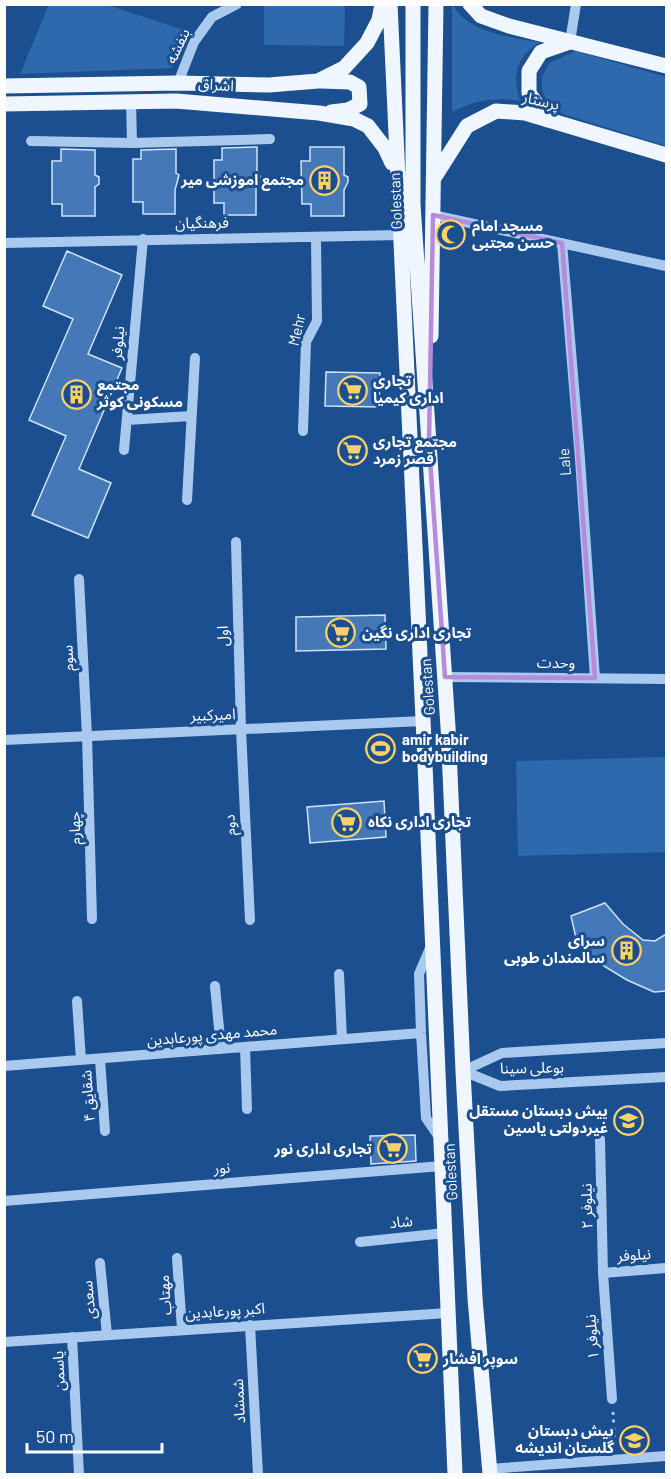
<svg xmlns="http://www.w3.org/2000/svg" width="671" height="1479" font-family="Barlow,'Noto Sans Arabic',sans-serif">
	<rect width="100%" height="100%" fill="#1b4f8f"/>
	<!-- green -->
	<path fill="#2e69ad" d="M 49,4 L 107,5 L 184,30 L 172,68 L 20,74 Z
		M 264,5 L 345,5 L 344,46 L 264,45 Z
		M 452,5 C 456,8 459,15 464,18 C 484,35 515,38 540,42 C 516,57 512,74 520,101 C 493,97 477,100 452,112 Z
		M 576,51 L 666,77 L 666,146 L 563,114 L 546,100 L 542,90 L 542,77 L 549,63 Z
		M 666,757 L 666,852 L 518,856 L 516,761 Z"/>
	<!-- building -->
	<path fill="#4478b7" stroke="#cfe3fa" stroke-width="1.5" d="M 257,147 L 257,174 L 260,176 L 260,183 L 256,186 L 256,215 L 224,215 L 224,203 L 214,203 L 214,160 L 222,160 L 222,148 Z
		M 310,147 L 344,147 L 344,175 L 348,177 L 348,182 L 344,190 L 344,216 L 311,216 L 311,204 L 302,204 L 301,161 L 310,161 Z
		M 61,149 L 95,150 L 95,175 L 99,177 L 99,184 L 95,187 L 95,216 L 62,216 L 62,204 L 52,204 L 52,161 L 61,161 Z
		M 176,149 L 176,173 L 179,175 L 175,190 L 175,214 L 143,214 L 143,202 L 133,202 L 133,159 L 141,159 L 141,150 Z
		M 67,251 L 122,275 L 88,354 L 122,368 L 79,469 L 111,483 L 88,538 L 32,515 L 66,436 L 29,420 L 73,319 L 43,306 Z
		M 326,372 L 380,373 L 379,407 L 325,406 Z
		M 385,615 L 386,649 L 296,651 L 296,617 Z
		M 384,801 L 386,837 L 310,843 L 307,807 Z
		M 605,903 L 623,924 L 643,940 L 655,941 L 666,934 L 666,991 L 654,992 L 627,980 L 594,960 L 576,938 L 571,916 Z
		M 415,1135 L 416,1161 L 371,1164 L 370,1136 Z"/>
	<g fill="none" stroke-linecap="round" stroke-linejoin="round">
		<!-- path -->
		<path stroke="#a9c9ee" stroke-width="3" stroke-dasharray="3 4.5" stroke-linecap="butt" d="M 613,1412 L 615,1448"/>
		<!-- minor -->
		<path stroke="#a9c9ee" stroke-width="10" d="M 570,42 L 576,4
			M 178,83 L 194,42 L 212,17 L 237,4
			M 131,101 L 132,143
			M 31,141 L 132,143 L 270,139
			M 433,215 L 666,266
			M 4,243 L 400,235
			M 562,243 L 580,459 L 595,678
			M 127,420 L 191,416
			M 303,431 L 306,342 L 317,321 L 316,237
			M 124,450 L 143,239
			M 187,500 L 195,358
			M 236,542 L 241,729 L 250,920
			M 79,579 L 87,736 L 92,919
			M 445,677 L 666,679
			M 4,740 L 423,721
			M 431,946 L 419,974 L 421,1033 L 426,1118 L 441,1140
			M 339,974 L 342,1039
			M 215,986 L 221,1049
			M 77,1001 L 81,1060
			M 245,1047 L 247,1109
			M 100,1059 L 105,1131
			M 4,1066 L 421,1033
			M 463,1071 L 502,1053 L 666,1043
			M 463,1071 L 500,1086 L 666,1077
			M 600,1139 L 603,1273 L 612,1399
			M 4,1201 L 442,1166
			M 360,1242 L 445,1233
			M 177,1258 L 182,1329
			M 100,1263 L 107,1335
			M 603,1273 L 666,1268
			M 250,1325 L 258,1474
			M 72,1337 L 79,1474
			M 4,1342 L 448,1313
			M 489,1469 L 666,1456"/>
		<!-- major -->
		<path stroke="#f0f6ff" stroke-width="15" d="M 390,4 L 424,741 L 455,1474
			M 413,4 L 413,204 L 448,727 L 463,1071 L 475,1298 L 490,1474
			M 470,4 L 481,16 L 509,26 L 666,66
			M 321,81 L 350,82 L 359,87 L 360,104 L 348,110 L 331,112
			M 4,86 L 178,83 L 269,85 L 318,81 L 344,68 L 367,43 L 379,20 L 382,4
			M 4,104 L 176,101 L 319,113 L 354,119 L 368,126 L 385,148 L 392,163
			M 547,120 L 529,93 L 529,71 L 541,52 L 570,42
			M 434,178 L 467,126 L 496,111 L 525,113 L 666,155
			M 431,336 L 436,4"/>
	</g>
	<!-- marked area -->
	<path fill="none" stroke="#b68bdc" stroke-width="4.5" stroke-linejoin="round" d="M 433,215 L 562,243 L 595,678 L 445,677 L 429,444 Z"/>
	<!-- icons -->
	<defs>
		<symbol id="building-ring" viewBox="-11 -11 22 22"><circle r="9.5" fill="#1b4f8f" stroke="#ffd166" stroke-width="1.5"/><path d="M-4-6H4V6H1V3H-1V6H-4ZM-2.5-4.3h1.7v1.8h-1.7ZM.8-4.3h1.7v1.8H.8ZM-2.5-1h1.7V.8h-1.7ZM.8-1h1.7V.8H.8Z" fill="#ffd166"/></symbol>
		<symbol id="mosque-ring" viewBox="-11 -11 22 22"><circle r="9.5" fill="#1b4f8f" stroke="#ffd166" stroke-width="1.5"/><path d="M3.5-4.9A6 6 0 1 0 3.5 4.9A5 5 0 1 1 3.5-4.9Z" fill="#ffd166"/></symbol>
		<symbol id="supermarket-ring" viewBox="-11 -11 22 22"><circle r="9.5" fill="#1b4f8f" stroke="#ffd166" stroke-width="1.5"/><path d="M-6-5.5h2.5l.6 2H6L4.5 2H-2.5L-4.4-4H-6ZM-1.5 3.2a1.3 1.3 0 1 0 .1 0ZM3 3.2a1.3 1.3 0 1 0 .1 0Z" fill="#ffd166"/></symbol>
		<symbol id="stadium-ring" viewBox="-11 -11 22 22"><circle r="9.5" fill="#1b4f8f" stroke="#ffd166" stroke-width="1.5"/><path d="M0-5a6.5 5 0 1 0 0 10a6.5 5 0 1 0 0-10ZM-3.5-1.8h7v3.6h-7Z" fill="#ffd166"/></symbol>
		<symbol id="school-ring" viewBox="-11 -11 22 22"><circle r="9.5" fill="#1b4f8f" stroke="#ffd166" stroke-width="1.5"/><path d="M0-5L7-2L0 1L-7-2ZM-4 1L0 2.5L4 1V4Q0 6-4 4Z" fill="#ffd166"/></symbol>
	</defs>
	<g fill-rule="evenodd">
		<use href="#building-ring" x="308" y="164" width="33" height="33"/>
		<use href="#mosque-ring" x="434" y="218" width="33" height="33"/>
		<use href="#supermarket-ring" x="336" y="374" width="33" height="33"/>
		<use href="#building-ring" x="60" y="378" width="33" height="33"/>
		<use href="#supermarket-ring" x="336" y="434" width="33" height="33"/>
		<use href="#supermarket-ring" x="324" y="616" width="33" height="33"/>
		<use href="#stadium-ring" x="364" y="732" width="33" height="33"/>
		<use href="#supermarket-ring" x="330" y="806" width="33" height="33"/>
		<use href="#building-ring" x="610" y="934" width="33" height="33"/>
		<use href="#school-ring" x="612" y="1104" width="33" height="33"/>
		<use href="#supermarket-ring" x="376" y="1132" width="33" height="33"/>
		<use href="#supermarket-ring" x="406" y="1342" width="33" height="33"/>
		<use href="#school-ring" x="618" y="1424" width="33" height="33"/>
	</g>
	<g text-anchor="middle" stroke-width="6" stroke-linejoin="round" paint-order="stroke">
		<!-- street labels -->
		<g font-size="15" fill="#fff" stroke="#1b4f8f">
			<text transform="translate(178 46) rotate(-65)" y="5">بنفشه</text>
			<text transform="translate(216 85) rotate(4)" y="5">اشراق</text>
			<text transform="translate(541 101) rotate(13)" y="5">پرستار</text>
			<text transform="translate(396 201) rotate(-92)" y="5">Golestan</text>
			<text transform="translate(202 223) rotate(-1)" y="5">فرهنگیان</text>
			<text transform="translate(297 330) rotate(-77)" y="5">Mehr</text>
			<text transform="translate(118 343) rotate(-85)" y="5">نیلوفر</text>
			<text transform="translate(565 462) rotate(-94)" y="5">Lale</text>
			<text transform="translate(223 636) rotate(-92)" y="5">اول</text>
			<text transform="translate(68 658) rotate(-93)" y="5">سوم</text>
			<text x="556" y="668">وحدت</text>
			<text transform="translate(428 687) rotate(-94)" y="5">Golestan</text>
			<text transform="translate(213 715) rotate(-2)" y="5">امیرکبیر</text>
			<text transform="translate(230 825) rotate(-93)" y="5">دوم</text>
			<text transform="translate(75 828) rotate(-91)" y="5">چهارم</text>
			<text transform="translate(212 1035) rotate(-5)" y="5">محمد مهدی پورعابدین</text>
			<text transform="translate(532 1068) rotate(-1)" y="5">بوعلی سینا</text>
			<text transform="translate(88 1096) rotate(-94)" y="5">شقایق ۴</text>
			<text transform="translate(222 1168) rotate(-4)" y="5">نور</text>
			<text transform="translate(451 1172) rotate(-93)" y="5">Golestan</text>
			<text transform="translate(587 1206) rotate(-91)" y="5">نیلوفر ۲</text>
			<text transform="translate(401 1222) rotate(-6)" y="5">شاد</text>
			<text transform="translate(634 1255) rotate(-4)" y="5">نیلوفر</text>
			<text transform="translate(165 1295) rotate(-94)" y="5">مهتاب</text>
			<text transform="translate(89 1300) rotate(-96)" y="5">سعدی</text>
			<text transform="translate(225 1311) rotate(-4)" y="5">اکبر پورعابدین</text>
			<text transform="translate(592 1337) rotate(-94)" y="5">نیلوفر ۱</text>
			<text transform="translate(59 1371) rotate(-93)" y="5">یاسمن</text>
			<text transform="translate(239 1401) rotate(-93)" y="5">شمشاد</text>
		</g>
		<!-- poi labels -->
		<g font-size="15" font-weight="bold" fill="#fff" stroke="#1b4f8f" text-anchor="start">
			<text x="304" y="185" text-anchor="end">مجتمع اموزشی میر</text>
			<text x="472" y="231">مسجد امام<tspan x="472" dy="17">حسن مجتبی</tspan></text>
			<text x="373" y="386">تجاری<tspan x="373" dy="17">اداری کیمیا</tspan></text>
			<text x="97" y="390">مجتمع<tspan x="97" dy="17">مسکونی کوثر</tspan></text>
			<text x="373" y="447">مجتمع تجاری<tspan x="373" dy="17">قصر زمرد</tspan></text>
			<text x="362" y="638">تجاری اداری نگین</text>
			<text x="402" y="745">amir kabir<tspan x="402" dy="17">bodybuilding</tspan></text>
			<text x="368" y="827">تجاری اداری نکاه</text>
			<text x="605" y="946" text-anchor="end">سرای<tspan x="605" dy="17">سالمندان طوبی</tspan></text>
			<text x="608" y="1116" text-anchor="end">پیش دبستان مستقل<tspan x="608" dy="17">غیردولتی یاسین</tspan></text>
			<text x="372" y="1154" text-anchor="end">تجاری اداری نور</text>
			<text x="443" y="1364">سوپر افشار</text>
			<text x="614" y="1436" text-anchor="end">پیش دبستان<tspan x="614" dy="17">گلستان اندیشه</tspan></text>
		</g>
	</g>
	<!-- border -->
	<rect width="671" height="1479" fill="none" stroke="#ffffff" stroke-width="12"/>
	<!-- scale -->
	<path d="M27 1443v9h135v-9" fill="none" stroke="#ffffff" stroke-width="3"/>
	<text x="36" y="1443" font-size="18" fill="#ffffff" stroke="#1b4f8f" stroke-width="4.5" paint-order="stroke">50 m</text>
</svg>
